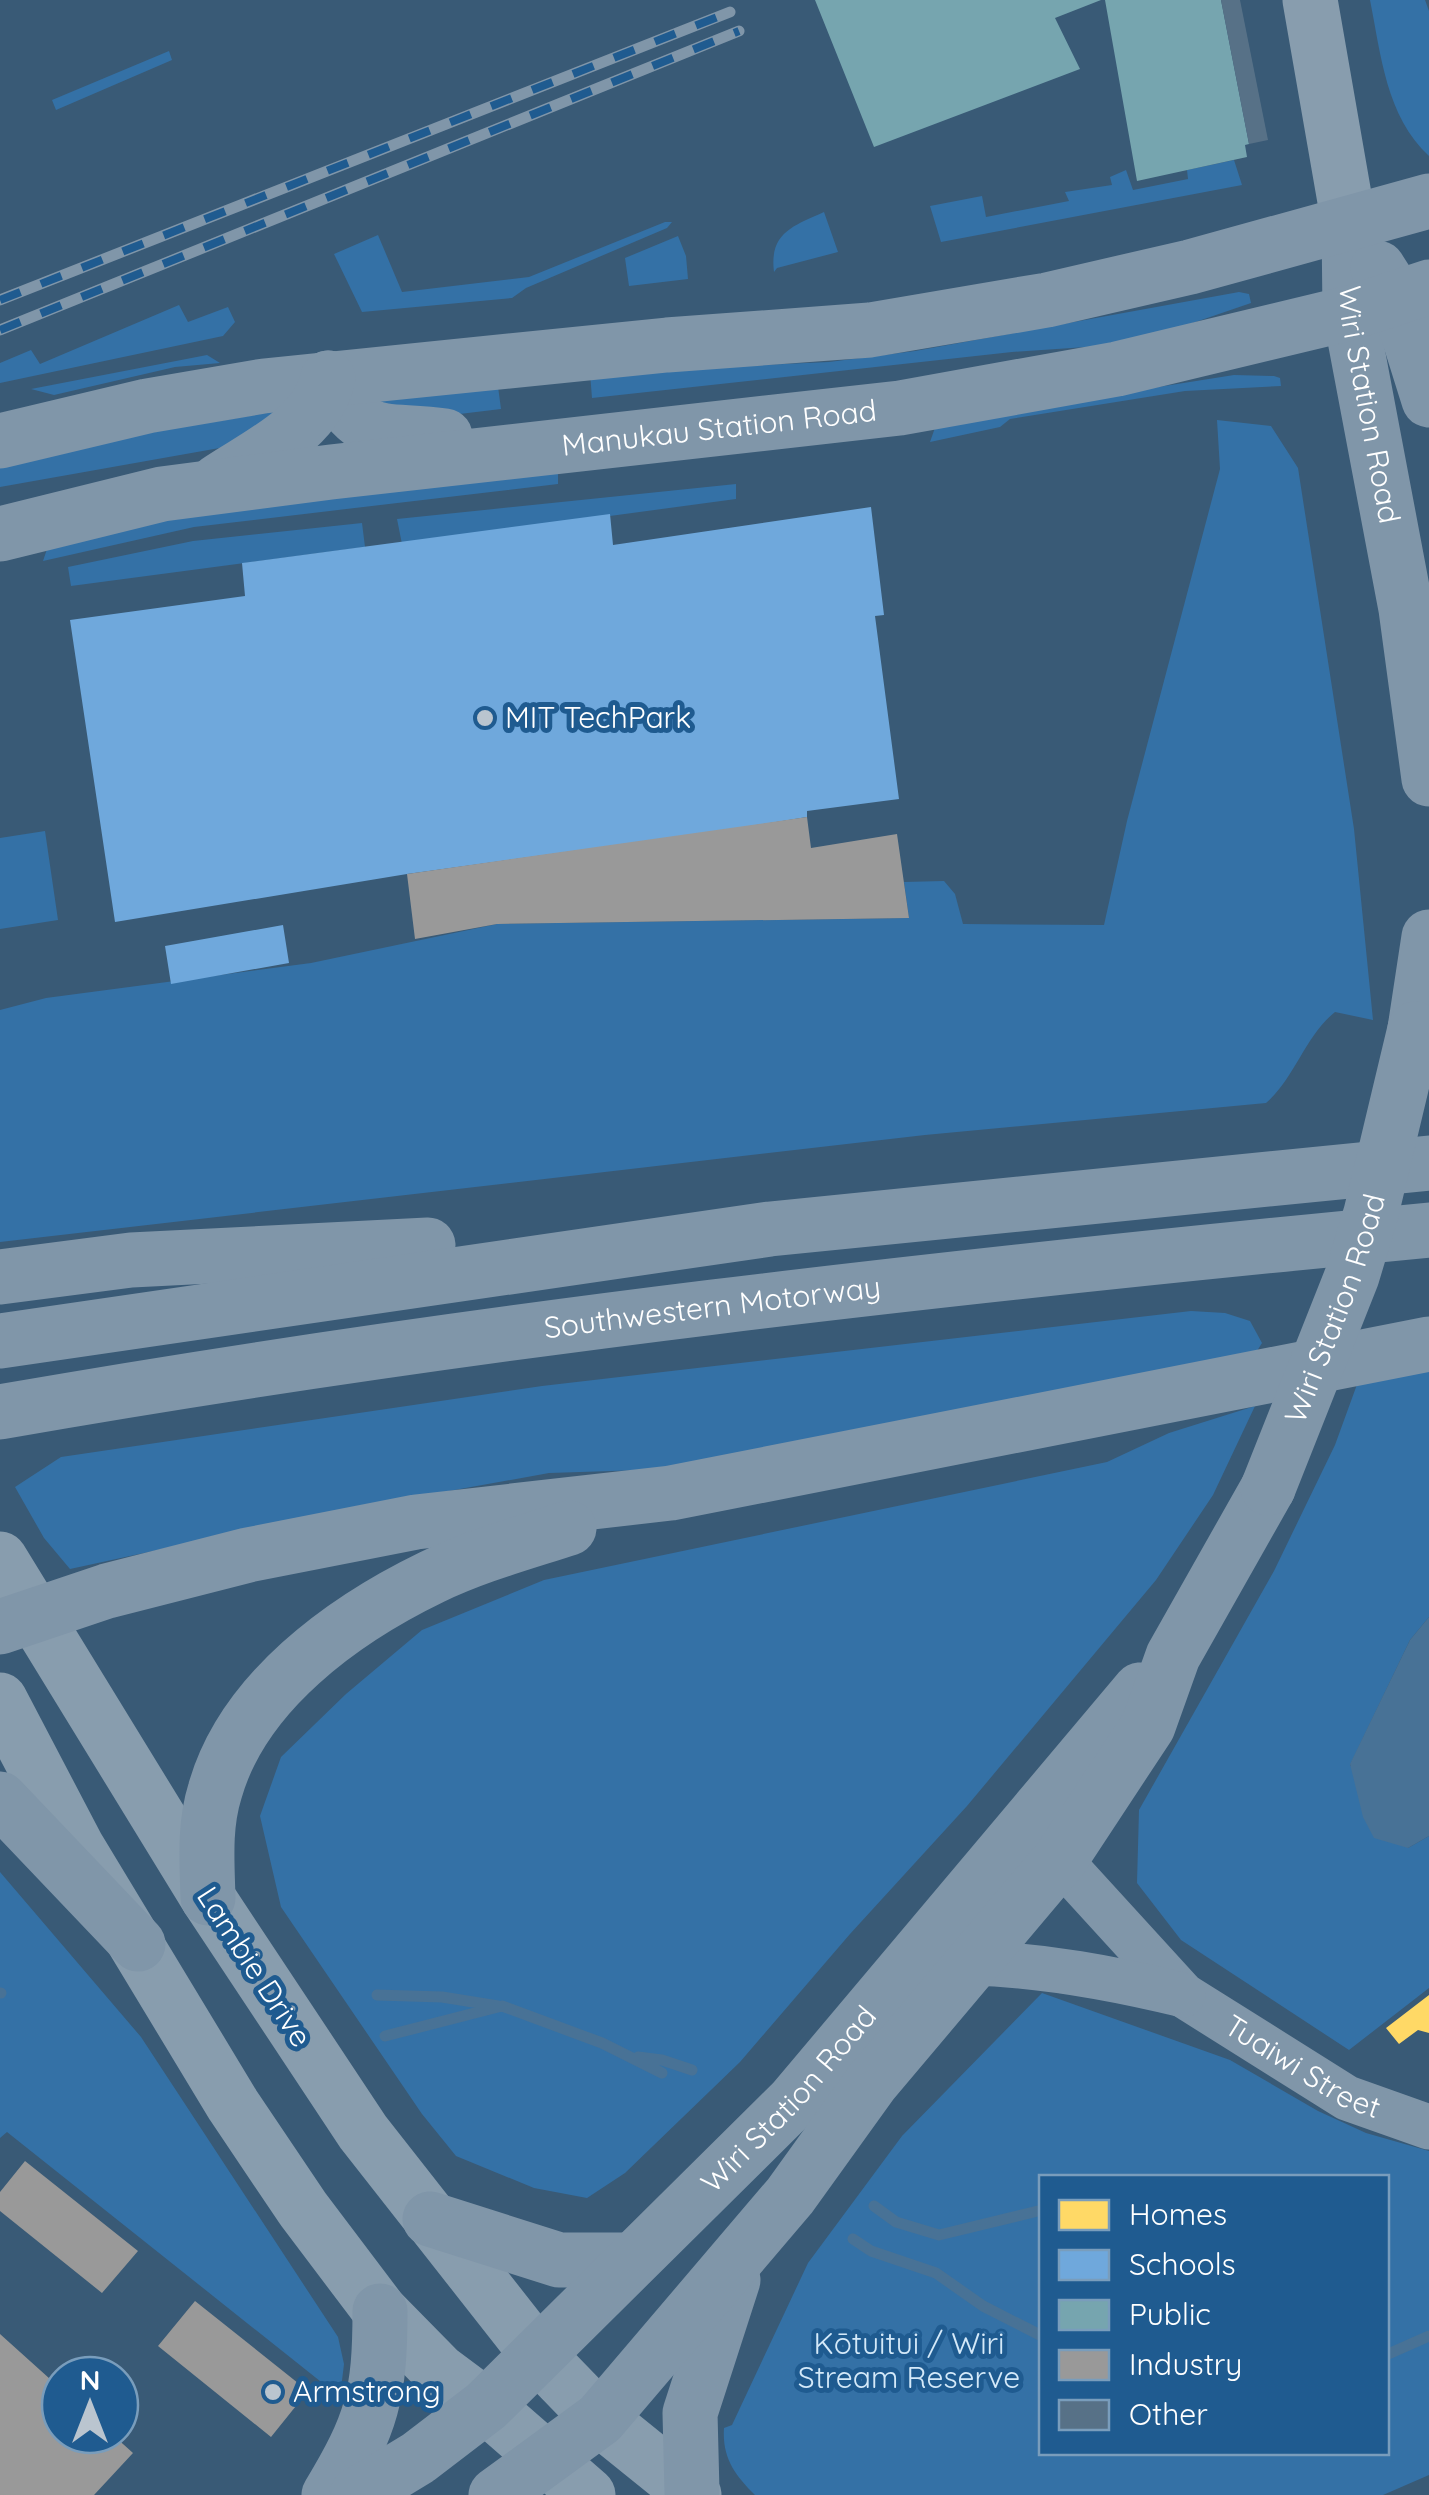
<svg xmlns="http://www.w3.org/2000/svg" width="1429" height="2495" font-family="Quicksand,sans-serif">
	<rect width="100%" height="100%" fill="#395a76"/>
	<!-- green -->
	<path fill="#3471a6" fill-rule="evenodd" d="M 1370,0 L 1425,0 L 1429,11 L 1429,156 C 1386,116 1381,55 1370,0 Z
		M 169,51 L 172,60 L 56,110 L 52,100 Z
		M 1234,160 L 1242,185 L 941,242 L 930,206 L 982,196 L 986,217 L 1069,201 L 1065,192 L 1112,185 L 1110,177 L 1126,170 L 1133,190 L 1188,179 L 1187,170 Z
		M 824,212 L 838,252 L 777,268 L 774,272 C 769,233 793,226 824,212 Z
		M 665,222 L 672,222 L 667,228 L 526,288 L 512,298 L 362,312 L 334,254 L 378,235 L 402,292 L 529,277 Z
		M 678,236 L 686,256 L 688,279 L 629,286 L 625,258 Z
		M 1239,292 L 1249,294 L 1251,303 L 1175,329 L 1101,346 L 1012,352 L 592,398 L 590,373 L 829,362 L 915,351 Z
		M 179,305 L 188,322 L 228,307 L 235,322 L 223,336 L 0,383 L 0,363 L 31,350 L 40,364 Z
		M 207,355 L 220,363 L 175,367 L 54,395 L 31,389 Z
		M 1234,375 L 1274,376 L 1280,378 L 1281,386 L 1185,391 L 1010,419 L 1000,427 L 930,442 L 937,422 Z
		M 497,379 L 501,409 L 418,419 L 382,411 L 378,398 Z
		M 284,410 L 242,444 L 0,487 L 0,463 L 80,444 Z
		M 1217,420 L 1271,426 L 1298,468 L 1354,829 L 1373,1020 L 1335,1012 C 1305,1036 1295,1078 1266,1103 L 925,1135 L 0,1242 L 0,1010 L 46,998 L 311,963 L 497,924 L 909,918 L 904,882 L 944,881 L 955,894 L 963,924 L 1104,925 L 1127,821 L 1220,469 Z
		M 558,470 L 558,484 L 194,527 L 43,561 L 47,549 L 164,517 Z
		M 736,484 L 736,499 L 402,544 L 397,519 Z
		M 362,523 L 365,547 L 71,586 L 68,567 L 193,541 Z
		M 45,831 L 58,920 L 0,929 L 0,838 Z
		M 1191,1311 L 1225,1313 L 1250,1321 L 1262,1343 L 1250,1362 L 674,1469 L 549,1473 L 338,1511 L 70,1569 L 44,1538 L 15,1487 L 61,1457 L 542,1386 Z
		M 1429,1369 L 1429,1617 L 1410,1640 L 1350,1765 L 1408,1848 L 1429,1836 L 1429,1988 L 1349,2050 L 1181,1940 L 1137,1883 L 1139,1810 L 1274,1571 L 1335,1445 L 1359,1379 Z
		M 1255,1406 L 1213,1495 L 1156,1580 L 967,1806 L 850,1934 L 740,2062 L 625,2173 L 587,2198 L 534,2188 L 456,2156 L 422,2114 L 281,1907 L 260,1816 L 281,1757 L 346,1694 L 422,1630 L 544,1580 L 1107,1462 L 1169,1433 Z
		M 0,1872 L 141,2037 L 338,2337 L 344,2364 L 340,2397 L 7,2132 L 0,2138 Z
		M 1042,1993 L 1230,2060 L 1318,2111 L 1366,2133 L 1429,2151 L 1429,2475 L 1383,2495 L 755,2495 C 735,2475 722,2458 724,2428 L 732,2425 L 808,2263 L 902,2136 ZM 1042,2178 L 1386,2178 L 1386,2452 L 1042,2452 Z"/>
	<!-- water -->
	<path fill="#487296" d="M 1429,1617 L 1429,1836 L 1408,1848 L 1374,1838 L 1363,1817 L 1350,1764 L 1410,1640 Z"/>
	<!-- homes -->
	<path fill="#ffd966" d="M 1429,1995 L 1429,2033 L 1418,2030 L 1399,2044 L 1386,2028 Z"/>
	<!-- schools -->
	<path fill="#6fa8dc" d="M 871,507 L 884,615 L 875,616 L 899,799 L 807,811 L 807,817 L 719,831 L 407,874 L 115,922 L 70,620 L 245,596 L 242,563 L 610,514 L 613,545 Z
		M 283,925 L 289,963 L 171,984 L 165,946 Z"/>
	<!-- public -->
	<path fill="#76a5af" d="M 815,0 L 1101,0 L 1055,18 L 1080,69 L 874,147 Z
		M 1105,0 L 1221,0 L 1249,144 L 1245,145 L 1247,157 L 1137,181 Z"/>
	<!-- industry -->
	<path fill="#999" d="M 807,817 L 811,848 L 897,834 L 909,918 L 497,924 L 415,939 L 407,874 Z
		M 25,2161 L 138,2251 L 102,2293 L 0,2211 L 0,2192 Z
		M 195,2301 L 308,2391 L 271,2437 L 158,2346 Z
		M 0,2334 L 60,2388 L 60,2435 L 113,2435 L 133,2453 L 94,2495 L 0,2495 Z"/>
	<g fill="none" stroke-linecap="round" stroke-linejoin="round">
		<!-- stream -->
		<path stroke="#487296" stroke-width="11" d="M 0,1993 L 1,1993
			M 377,1995 L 442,1997 L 498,2006
			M 385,2036 L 502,2006 L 602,2043 L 662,2073
			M 638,2057 L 662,2060 L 692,2070
			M 874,2206 L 896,2222 L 939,2235 L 1042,2210
			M 853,2239 L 871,2251 L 936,2273 L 983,2306 L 1042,2336
			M 1386,2355 L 1429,2336"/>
	</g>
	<!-- building -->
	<path fill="#577187" d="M 1221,0 L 1240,0 L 1268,140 L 1249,144 Z"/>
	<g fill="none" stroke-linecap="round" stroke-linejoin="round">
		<!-- street -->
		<g stroke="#8096a9" stroke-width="45">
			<path id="s1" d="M 1036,1834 L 1183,1995 L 1347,2098 L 1429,2127"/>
			<path d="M 972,1963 C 1044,1965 1113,1978 1183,1995"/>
		</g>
		<!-- secondary -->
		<path stroke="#889dae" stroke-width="55" d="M 1310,0 L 1349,224
			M 0,1559 L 208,1898 L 363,2132 L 538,2355 L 600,2419 L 694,2495
			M 0,1700 L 77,1847 L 233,2105 L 303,2209 L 380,2311 L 439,2371 L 486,2406 L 588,2495"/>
		<!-- primary -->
		<g stroke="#8096a9" stroke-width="55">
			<path id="s2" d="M 1349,224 L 1350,313 L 1406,609 L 1429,779"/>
			<path d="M 1378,268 L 1397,298 L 1429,400"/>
			<path d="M 328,378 C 365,445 379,427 445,436"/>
			<path d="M 0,441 L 147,406 L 264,386 L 667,345 L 870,330 L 1047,300 L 1190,267 L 1429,201"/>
			<path d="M 217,482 C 257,455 317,429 328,378"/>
			<path id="s3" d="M 0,534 L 162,494 L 331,472 L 900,408 L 1117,369 L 1350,313 L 1429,287"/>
			<path d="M 1415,1029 L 1429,937"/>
			<path d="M 430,2219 L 559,2260 L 632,2260"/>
			<path d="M 692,2492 L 690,2413 L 733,2280"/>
			<path d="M 329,2495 C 372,2424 380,2395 380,2311"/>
			<path id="s4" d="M 357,2495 L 418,2458 L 486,2406 L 794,2101 L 1140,1690"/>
			<path d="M 496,2495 L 600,2419 L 790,2196 L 872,2082 L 1061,1858 L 1148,1726 L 1173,1656 L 1268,1488"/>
		</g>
		<!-- highway -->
		<g stroke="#8096a9" stroke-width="55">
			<path d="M 0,1277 L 131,1260 L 428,1245"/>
			<path d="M 0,1341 L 770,1229 L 1429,1163"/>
			<path id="s5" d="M 0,1412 C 473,1329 951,1276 1429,1230"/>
			<path d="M 0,1627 L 107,1591 L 248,1555 L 416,1522 L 671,1493 L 1429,1344"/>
			<path d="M 0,1799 L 138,1944"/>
			<path d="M 208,1898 C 207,1862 204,1826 215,1791 C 243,1692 343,1620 432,1577 C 475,1556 523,1543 569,1528"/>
		</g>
		<defs>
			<path id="rail" d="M 0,300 L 730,12
				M 0,330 L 739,31"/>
		</defs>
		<!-- rail casing -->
		<use href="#rail" stroke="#8096a9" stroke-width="11"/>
		<!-- rail -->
		<use href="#rail" stroke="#1f5b90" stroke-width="8" stroke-dasharray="22" stroke-linecap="butt"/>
		<!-- primary-bridge -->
		<path stroke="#8096a9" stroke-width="55" id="s6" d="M 1268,1488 L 1352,1276 L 1371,1213 L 1415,1029"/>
	</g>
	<!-- markers -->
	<g fill="#bac5cf" stroke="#1f5b90" stroke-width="4">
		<circle cx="485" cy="718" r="10"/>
		<circle cx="273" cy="2392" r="10"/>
	</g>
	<g text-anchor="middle" stroke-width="10" stroke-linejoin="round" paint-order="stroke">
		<!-- street labels -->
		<g font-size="30" fill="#fff" stroke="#1f5b90">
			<text dy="10" stroke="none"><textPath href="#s2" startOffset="182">Wiri Station Road</textPath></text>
			<text dy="10" stroke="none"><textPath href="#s3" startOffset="728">Manukau Station Road</textPath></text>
			<text dy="10" stroke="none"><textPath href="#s5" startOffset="720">Southwestern Motorway</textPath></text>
			<text dy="10" stroke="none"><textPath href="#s6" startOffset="192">Wiri Station Road</textPath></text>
			<text transform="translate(254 1967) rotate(57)" y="10">Lambie Drive</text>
			<text dy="10" stroke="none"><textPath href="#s1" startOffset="358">Tuaiwi Street</textPath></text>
			<text dy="10" stroke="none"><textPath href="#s4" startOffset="588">Wiri Station Road</textPath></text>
		</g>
		<!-- poi labels -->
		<g font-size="30" fill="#fff" stroke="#1f5b90" text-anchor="start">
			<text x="505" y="728">MIT TechPark</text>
			<text x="293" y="2402">Armstrong</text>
		</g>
		<!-- park labels -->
		<g font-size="30" fill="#d4e9f9" stroke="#1f5b90">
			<text x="909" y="2354">Kōtuitui / Wiri<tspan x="909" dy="34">Stream Reserve</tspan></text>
		</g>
	</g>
	<!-- legend -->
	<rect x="1039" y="2175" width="350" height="280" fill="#1f5b90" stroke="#799dbc" stroke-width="2.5"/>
	<rect x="1059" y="2200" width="50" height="30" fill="#ffd966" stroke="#799dbc" stroke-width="2.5"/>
	<text x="1129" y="2225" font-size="30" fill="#ffffff">Homes</text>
	<rect x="1059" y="2250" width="50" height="30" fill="#6fa8dc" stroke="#799dbc" stroke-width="2.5"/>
	<text x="1129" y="2275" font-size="30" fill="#ffffff">Schools</text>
	<rect x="1059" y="2300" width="50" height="30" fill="#76a5af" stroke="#799dbc" stroke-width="2.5"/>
	<text x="1129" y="2325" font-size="30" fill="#ffffff">Public</text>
	<rect x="1059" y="2350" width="50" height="30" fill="#999999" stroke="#799dbc" stroke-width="2.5"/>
	<text x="1129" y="2375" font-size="30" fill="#ffffff">Industry</text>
	<rect x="1059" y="2400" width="50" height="30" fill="#577187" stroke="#799dbc" stroke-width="2.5"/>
	<text x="1129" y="2425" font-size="30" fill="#ffffff">Other</text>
	<!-- north arrow -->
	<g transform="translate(90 2405)"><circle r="48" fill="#1f5b90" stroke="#799dbc" stroke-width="2.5"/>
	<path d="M0-8L18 38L0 25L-18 38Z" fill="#bac5cf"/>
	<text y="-15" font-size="28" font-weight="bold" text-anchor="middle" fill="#ffffff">N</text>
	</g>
</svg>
